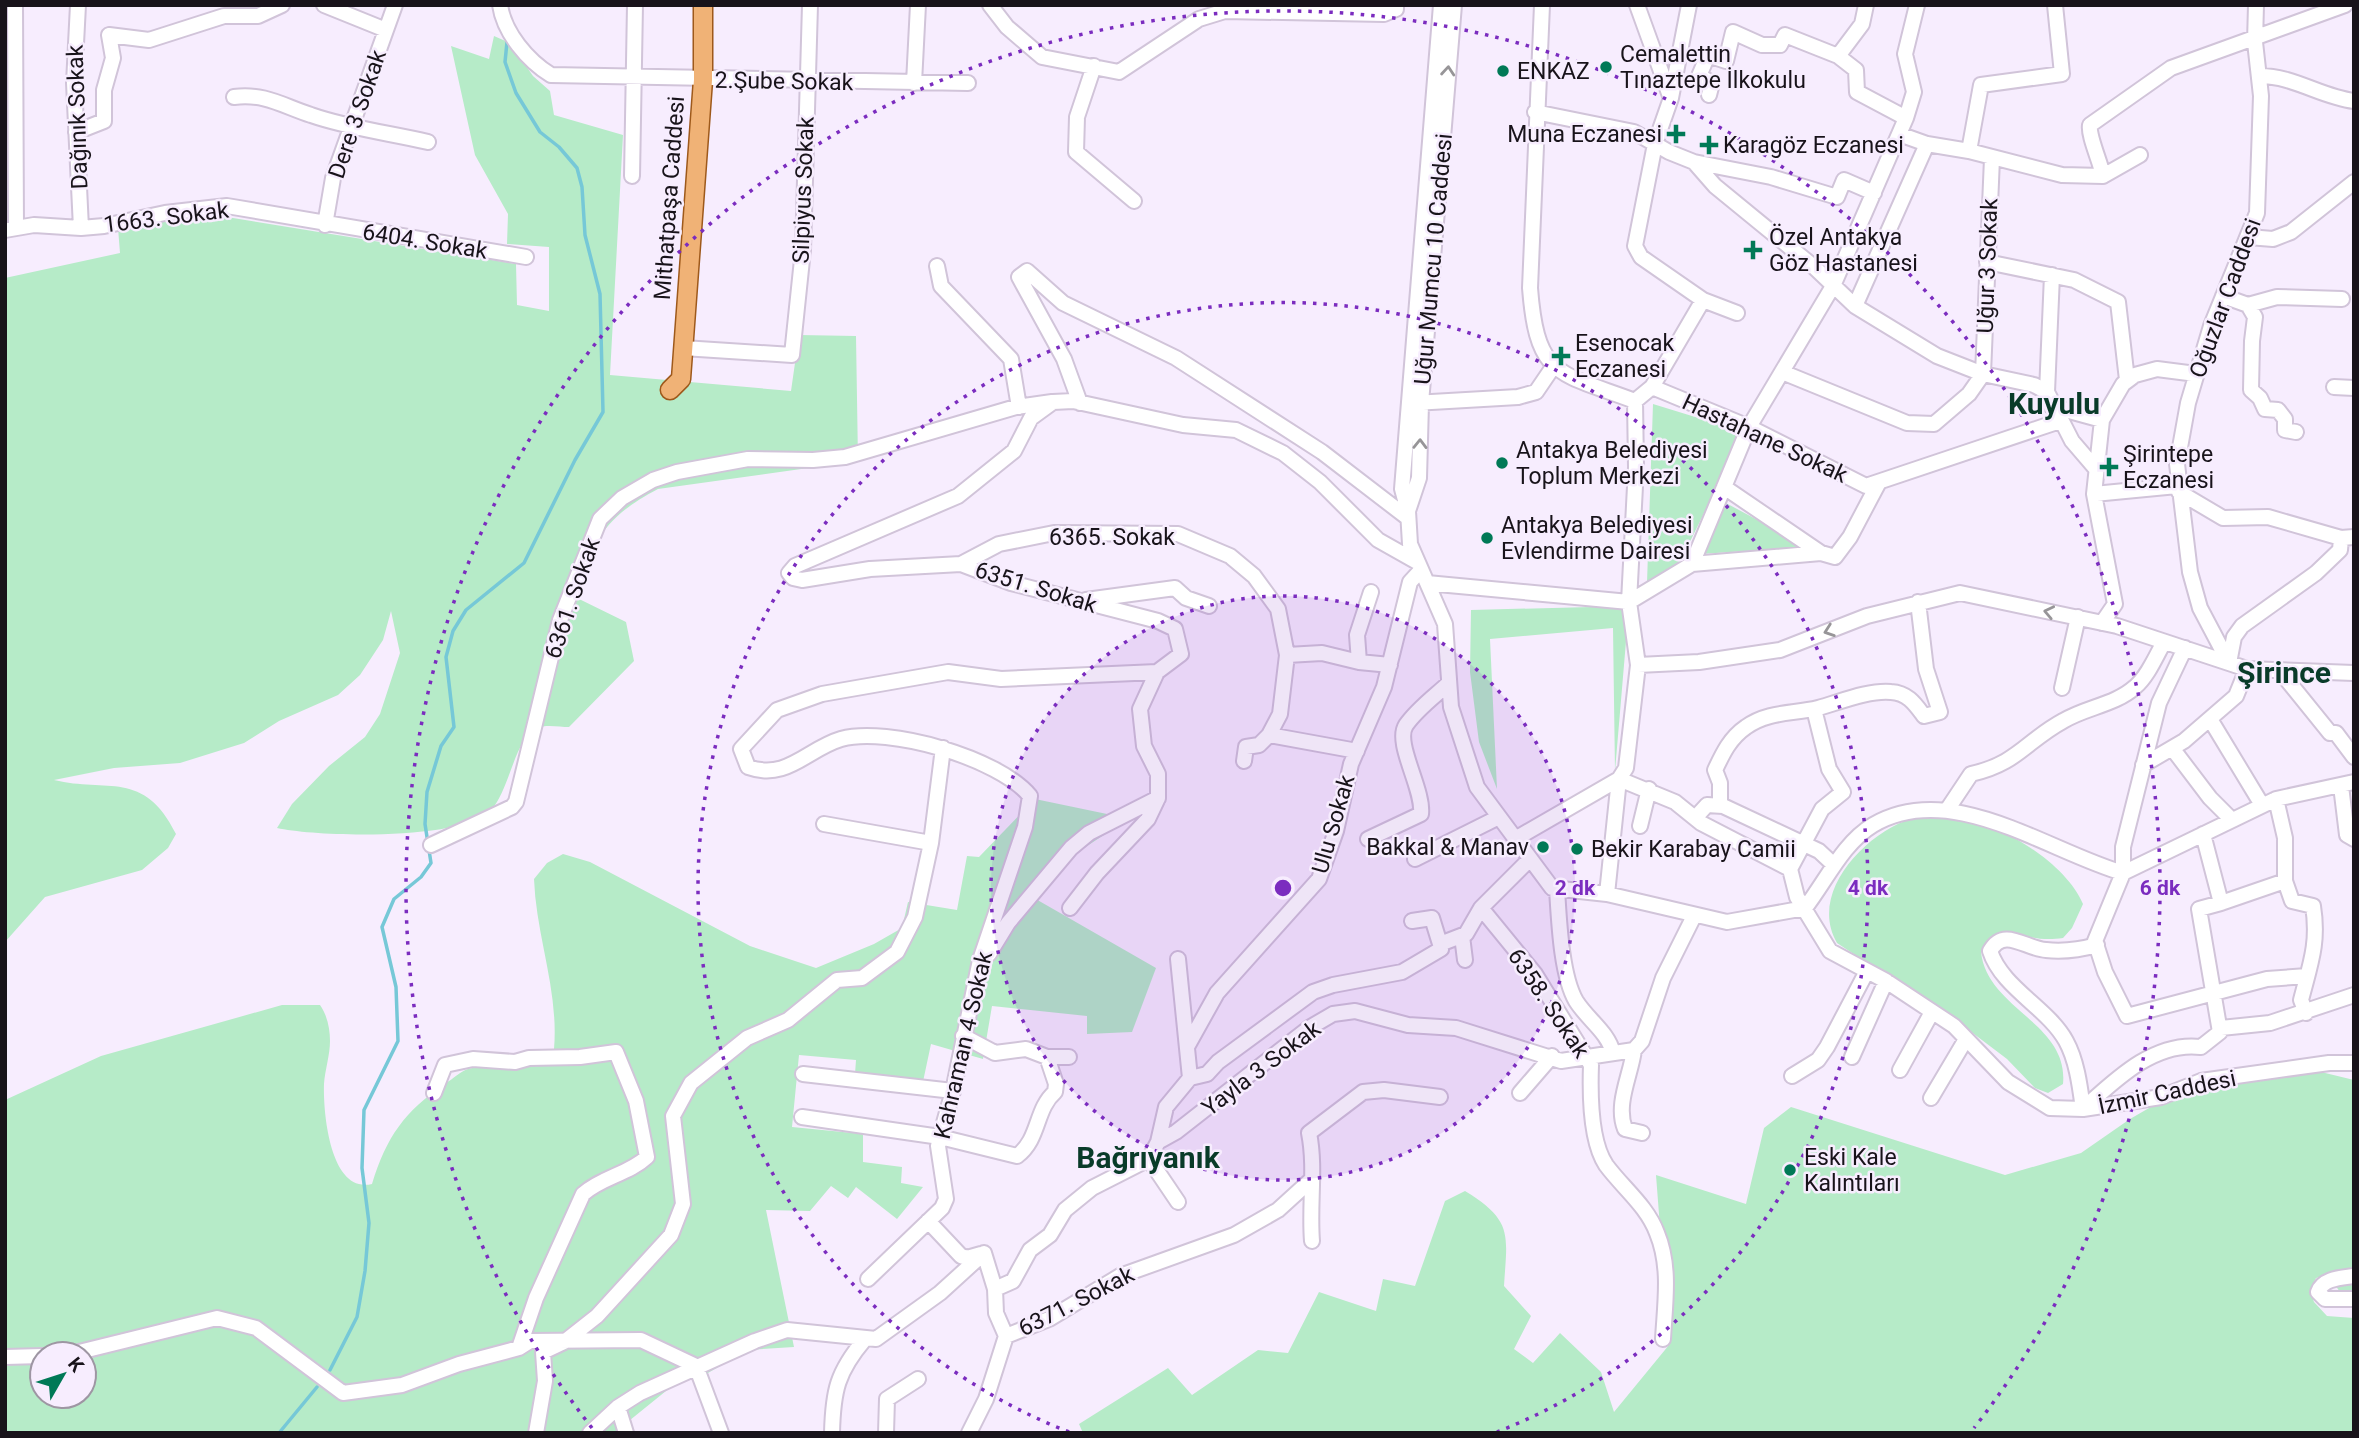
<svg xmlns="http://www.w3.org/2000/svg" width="2359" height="1438" font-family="Roboto,sans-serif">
	<rect width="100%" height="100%" fill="#f7edfe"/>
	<!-- green -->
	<path fill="#b6ebc8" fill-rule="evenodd" d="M 494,36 L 510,43 L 533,76 L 550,91 L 554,115 L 623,135 L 610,375 L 791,391 L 799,335 L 856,336 L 858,461 L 658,489 C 603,518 594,540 575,597 L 626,622 L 634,661 L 569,727 C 560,727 546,724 537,728 C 514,739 510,790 491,810 C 463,841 317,837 277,828 L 292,804 L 329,766 L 365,737 L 380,714 L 400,653 L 391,611 L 383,640 L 360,675 L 338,695 L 279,721 L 244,743 L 180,763 L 114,768 L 54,780 C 107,793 144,769 176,834 L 168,848 L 142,870 L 45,897 L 5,942 L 5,278 L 120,253 L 118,228 L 196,212 L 516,264 L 517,305 L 549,311 L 549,247 L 507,244 L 508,214 L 475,155 L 451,46 L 489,59 Z
		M 1653,404 L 1744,432 L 1675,572 L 1647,583 Z
		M 1724,502 L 1808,547 L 1701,554 Z
		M 1629,606 L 1615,771 L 1613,628 L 1490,639 L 1497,789 L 1479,742 L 1470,672 L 1471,610 Z
		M 1035,799 L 1107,814 L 1113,829 L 1035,880 L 1027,894 L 1156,968 L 1132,1032 L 1087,1034 L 1087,1016 L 992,1006 L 983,1059 L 931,1044 L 921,1091 L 854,1088 L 856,1060 L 799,1055 L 792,1127 L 863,1134 L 863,1162 L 902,1167 L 901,1183 L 923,1187 L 897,1219 L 856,1187 L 848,1198 L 831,1186 L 810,1211 L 766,1210 L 794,1347 L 748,1350 L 694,1381 L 687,1374 L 614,1433 L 5,1433 L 5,1100 L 101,1056 L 282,1005 L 320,1005 C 327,1015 330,1028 330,1041 C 330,1055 325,1070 324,1084 C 323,1112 330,1194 372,1184 C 387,1136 404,1112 446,1083 C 453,1079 461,1071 468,1069 C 499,1061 530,1072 554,1049 C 559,991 536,936 534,879 L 547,863 L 563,854 L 590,862 L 750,946 L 816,968 L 874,944 L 902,928 L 908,902 L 957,910 L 967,856 L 979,857 ZM 42,1354 L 84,1354 L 84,1396 L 42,1396 Z
		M 1937,819 C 1947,819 1960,818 1970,821 C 2010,829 2067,866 2083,904 L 2072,928 L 2063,938 C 2024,944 2020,922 1981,952 C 1987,1009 2069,1023 2063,1084 L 2048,1093 L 2035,1088 L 2007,1059 L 1970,1031 L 1837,943 C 1809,895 1861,838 1905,821 C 1914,817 1927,819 1937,819 Z
		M 2276,1071 L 2321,1072 L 2354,1080 L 2354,1294 L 2340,1292 L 2328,1275 L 2316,1278 L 2310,1290 L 2314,1302 L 2327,1316 L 2354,1318 L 2354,1433 L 1083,1433 L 1079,1424 L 1168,1368 L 1192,1395 L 1258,1350 L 1288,1353 L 1319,1292 L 1376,1311 L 1383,1279 L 1415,1286 L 1445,1201 L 1465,1191 C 1514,1221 1507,1235 1504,1286 L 1531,1316 L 1514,1349 L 1533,1363 L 1560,1333 L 1601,1372 L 1614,1412 L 1669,1345 L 1656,1175 L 1746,1204 L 1764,1128 L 1791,1107 L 2005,1175 L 2081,1153 L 2130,1119 L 2182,1089 Z"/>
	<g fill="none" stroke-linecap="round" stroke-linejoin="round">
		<!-- stream -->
		<path stroke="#76c8d7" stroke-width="3.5" d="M 330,1370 L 357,1317 L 365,1271 L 369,1223 L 362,1168 L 364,1110 L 398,1041 L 396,987 L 382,927 L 394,899 L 421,877 L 431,863 L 425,824 L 427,792 L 441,746 L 454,727 L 446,657 L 453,631 L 466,610 L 524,563 L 575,460 L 603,412 L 600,294 L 585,235 L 582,187 L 577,168 L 559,147 L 540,132 L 516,93 L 505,62 L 507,42
			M 279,1433 L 317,1387"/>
		<defs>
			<path id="minor" d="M 15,5 L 16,228
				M 78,5 L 74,83 L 81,228
				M 324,5 L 386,30
				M 500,5 C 504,33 528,61 551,75 L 968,83
				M 990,5 L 1007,27 L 1042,57 L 1119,72 L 1199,19 L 1225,11 L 1384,14 L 1396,9 L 1396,5
				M 1441,5 L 1402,489 L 1408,511 L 1410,544 L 1445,624 L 1451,707 L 1477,787 L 1552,888 L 1607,894 L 1727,922 L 1805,908 C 1826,881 1843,843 1873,825 C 1951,779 2047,851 2123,873 L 2276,799 L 2354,782
				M 1542,5 L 1530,288 C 1537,378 1558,372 1635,401 L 1636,467 L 1629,602 L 1638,665 L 1626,768 L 1619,779 L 1607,894
				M 1637,5 L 1670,96
				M 1689,5 L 1671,98 L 1655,144 L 1635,246 L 1641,257 L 1703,300 L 1737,313
				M 1838,56 L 1856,70 L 1857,92 L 1906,118
				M 1094,66 L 1077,117 L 1076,152 L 1134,201
				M 2260,76 C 2294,76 2321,97 2354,101
				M 914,83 L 918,5
				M 1709,95 L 1712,83 L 1699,76 L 1708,55 L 1726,61 L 1733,32 L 1762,45 L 1780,45 L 1785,35 L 1838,56 L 1862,24 L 1866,5
				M 234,97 C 265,93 283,106 311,115 C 348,128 389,133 428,142
				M 1535,112 L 1634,132 L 1669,152 L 1694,162 L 1715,186 L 1814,267 L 1855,306 L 1937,356 L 1983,374 L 2034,385 L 2047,392 L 2072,441 L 2096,469
				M 76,132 L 104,121 L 104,90 L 113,58 L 109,35 L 149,40 L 224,16 L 258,16 L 282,5
				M 1899,134 L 1927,144 L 1969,151 L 2062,175 L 2103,176
				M 1969,151 L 1981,85 L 2062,74 L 2055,5
				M 1694,162 L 1771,177 L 1837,197 L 1844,180 L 1874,193
				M 632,176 L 635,5
				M 2103,176 C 2101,163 2088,136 2090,125 L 2171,68 L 2345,5
				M 2103,176 L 2140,155
				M 325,225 L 333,178 L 395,5
				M 5,230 L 34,225 L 81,228 L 104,226 L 165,213 L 227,206 L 526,257
				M 2248,237 L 2273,239 L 2291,232 L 2354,182
				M 1987,262 L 2074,280 L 2118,302 L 2127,380
				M 937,266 L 941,286 L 1011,359 L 1019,407
				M 2223,296 L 2248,305 L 2255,317 L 2252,341 L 2251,390 L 2260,398 L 2265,409 L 2278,410 L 2285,419 L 2285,430 L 2296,432
				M 2248,305 L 2277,297 L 2342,299
				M 1855,306 L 1927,144
				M 683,348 L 792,355 L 803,250 L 810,5
				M 1782,372 L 1907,423 L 1934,424 L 1969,394 L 1983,374 L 1992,158
				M 1652,387 L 1749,427 L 1866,486 L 2060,421
				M 2334,387 L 2354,388
				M 2047,392 L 2052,275
				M 1635,401 L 1652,387 L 1703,300
				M 1080,403 L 1064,359 L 1019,277 L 1027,271 L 1063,303 L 1176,358 L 1322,452 L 1408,518
				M 1414,403 L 1518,397 L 1536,392 L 1553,367
				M 2051,406 L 2102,420
				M 1724,487 L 1821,553
				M 2179,492 L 2223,518 L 2268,517 L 2341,538
				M 2094,494 L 2177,486
				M 1408,511 L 1419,478 L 1421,403 L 1454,5
				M 961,564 L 999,544 L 1054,533 L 1178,534 L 1230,556 L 1254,576 L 1278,609 L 1287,655 L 1280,714 L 1269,735
				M 1692,564 L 1749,427 L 1833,286 L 1906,118 L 1914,92 L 1905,54 L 1917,5
				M 1427,583 L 1629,602
				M 1086,600 L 1175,588 L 1186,598 L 1209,606
				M 1629,602 L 1692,564 L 1821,553 L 1835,557 L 1850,537 L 1878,484
				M 2102,623 L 2115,604 L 2094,494 L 2102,420 L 2123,384 L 2135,375 L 2157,369 L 2196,374
				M 2185,648 L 2159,703 L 2123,847 L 2123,873 L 2095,941 L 2105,972 L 2127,1016 L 2267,979 L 2307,976
				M 1287,655 L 1322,653 L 1359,662 L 1390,665
				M 1359,662 L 1357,635 L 1371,592
				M 2229,663 L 2200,608 L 2190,572 L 2177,464 L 2188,403 L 2211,326 L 2257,213 L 2261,96 L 2255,42 L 2256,5
				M 2229,663 L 2234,637 L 2242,626 L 2316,573 L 2340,550 L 2341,538 L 2354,537
				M 1638,665 L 1699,662 L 1780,650 L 1867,616 L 1960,593 L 2117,626 L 2247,669 L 2354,673
				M 2279,670 L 2330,733 L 2336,733 L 2354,757
				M 2062,688 L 2078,617
				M 2210,719 L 2262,805
				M 2172,748 L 2210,798 L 2231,819
				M 1244,761 L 1246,747 L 1259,745 L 1269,735 L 1357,751
				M 2143,765 L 2184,741 L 2236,696 L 2247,669
				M 2341,786 L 2347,835 L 2354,839
				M 2276,799 L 2285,838 L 2285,881 L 2292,901 L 2313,906 C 2319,943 2310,965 2301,1000 L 2306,1013
				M 1720,806 L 1720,783 L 1715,770 C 1723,753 1730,738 1746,727 C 1768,711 1794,714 1818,708 C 1840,702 1868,690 1891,692 C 1908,693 1915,704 1924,716 L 1940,712 L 1926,669 L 1918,602
				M 1947,810 L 1971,774 C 2017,764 2026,741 2063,721 C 2086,707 2115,705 2135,687 C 2148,676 2156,656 2164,642
				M 1695,818 L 1707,805 L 1723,806 L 1819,851 L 1834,865
				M 824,824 L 931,843
				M 1640,826 L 1649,789
				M 1368,839 L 1421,814 C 1424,789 1394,743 1406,725 C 1417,709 1435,696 1449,683
				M 1515,839 L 1619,779 L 1675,802 L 1701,823 L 1790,869 L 1797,897 L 1830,951 L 1886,981 L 1954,1026 L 2008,1082 L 2050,1108 L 2083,1109 L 2161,1097 L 2201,1081 L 2329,1063 L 2354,1063
				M 431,845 L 512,807 L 516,802 L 560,620 L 600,519 L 622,498 L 653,480 L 677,472 L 748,459 L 813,460 L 845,457 L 1016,407 L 1052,402
				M 1415,859 L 1499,817
				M 1790,869 L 1822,809 L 1843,792 L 1829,769 L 1814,709
				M 1557,889 C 1559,920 1561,975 1576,1001 C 1588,1020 1608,1032 1613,1053
				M 2221,903 L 2285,881
				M 1070,908 L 1097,873 L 1148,819 L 1158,798
				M 1481,908 L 1535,974 L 1591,1065 C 1590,1093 1590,1141 1606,1165 C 1623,1188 1647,1206 1657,1233 C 1671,1267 1665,1303 1663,1339
				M 1412,921 L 1432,918 L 1440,944
				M 1462,936 L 1465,960
				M 989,954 L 1008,923 L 1071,848 L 1089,833 L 1158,798 L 1158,774 L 1144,746 L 1140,709 L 1157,672
				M 1178,959 L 1190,1078
				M 2220,1032 L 2221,1028 L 2270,1023 L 2354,995
				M 963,1036 L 995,1053 L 1026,1049 L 1047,1057 L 1069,1057
				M 1188,1045 L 1217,993 L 1319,879 L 1336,831 L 1351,764 L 1384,687 L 1410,582 L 1421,570
				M 1634,1050 C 1631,1075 1615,1104 1625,1129 L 1642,1133
				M 1852,1057 L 1886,981
				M 1900,1070 L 1932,1012
				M 803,1074 L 953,1091
				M 1792,1076 L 1818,1060 L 1827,1047 L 1867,971
				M 434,1093 L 445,1065 L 473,1059 L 515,1062 L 529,1058 L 580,1057 L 616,1052 L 636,1101 L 647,1157 C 629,1174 602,1177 583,1194 L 536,1298 L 519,1348
				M 1520,1093 L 1552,1056
				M 1931,1098 L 1966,1039
				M 2083,1109 C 2115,1080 2154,1041 2201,1047 L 2220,1032 L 2199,909 L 2221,903 L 2203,834
				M 2083,1109 C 2080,1087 2077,1061 2066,1041 C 2048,1008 2002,988 1990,951 C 2004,926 2026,949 2046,950 C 2064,952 2079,950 2097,945
				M 802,1117 L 940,1137 L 1017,1156 C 1040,1139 1035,1109 1055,1092 L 1056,1084 L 1047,1057
				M 1158,1142 L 1176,1132 L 1309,1028 L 1333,1014 L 1355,1011 L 1408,1025 L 1456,1028 L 1561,1061 L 1634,1050 L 1642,1041 L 1663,978 L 1694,916
				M 1149,1159 L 1178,1202
				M 928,1221 L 961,1256 L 967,1258 L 981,1254
				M 1312,1241 C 1309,1204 1316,1168 1309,1133 L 1363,1092 L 1384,1090 L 1440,1097
				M 2354,1276 C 2341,1278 2323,1278 2318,1292 L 2325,1299 L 2354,1299
				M 868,1279 L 942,1208 L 946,1199 L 938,1146 L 940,1137 L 953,1091 L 980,960 L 1025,827 L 1030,796 C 999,758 888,726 841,739 C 807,749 787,781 748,767 L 741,749 L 777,710 L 822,694 L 948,672 L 1001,679 L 1157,672 L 1181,654 L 1175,629 L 1158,621 L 1011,583 L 961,564 L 870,569 L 802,580 L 793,578 L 789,573 L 795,566 L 958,496 L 1014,451 L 1031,418 L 1053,402 L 1073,401 L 1183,425 L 1236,430 L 1283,453 L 1320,482 L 1378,540 L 1417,562
				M 995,1289 L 1013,1281 L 1030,1250 L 1050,1235 L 1065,1210 L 1092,1188 L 1149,1159 L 1158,1142 L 1166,1107 L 1190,1078 L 1207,1074 L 1218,1062 L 1313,992 L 1333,985 L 1402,972 L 1441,949 L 1440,944 L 1466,934 L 1481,908 L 1530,859
				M 71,1354 L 217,1318 L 256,1328 L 343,1393 L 402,1385 L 459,1364 L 519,1348 L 530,1341 L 641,1340 L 696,1366 L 721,1433
				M 5,1357 L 42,1356
				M 618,1407 L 626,1433
				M 536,1433 L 545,1381 L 543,1352 L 564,1342 L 597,1316 L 671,1235 L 683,1204 L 673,1116 L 691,1083 L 747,1038 L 788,1020 L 837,980 L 862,978 L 897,952 L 915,917 L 931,843 L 943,748
				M 590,1433 L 618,1407 L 640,1393 L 755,1341 L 787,1330 L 876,1339 L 940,1293 L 984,1253 L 995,1289 L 996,1313 L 1006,1336
				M 832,1433 C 833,1391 837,1372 865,1339
				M 886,1433 L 887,1399 L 918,1379
				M 969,1433 L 986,1399 L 1006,1336 L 1049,1319 L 1120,1276 L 1234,1235 L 1278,1210 L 1311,1180"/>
			<path id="major" d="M 670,390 L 681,379 L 703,80 L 703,5"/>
		</defs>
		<!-- minor casing -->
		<use href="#minor" stroke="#d1c4d9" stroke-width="18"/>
		<!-- major casing -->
		<use href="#major" stroke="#9e591b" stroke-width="21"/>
		<!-- minor -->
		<use href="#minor" stroke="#fff" stroke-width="14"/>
		<!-- major -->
		<use href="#major" stroke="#f0b276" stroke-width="18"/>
	</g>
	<!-- one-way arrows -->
	<defs><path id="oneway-chevron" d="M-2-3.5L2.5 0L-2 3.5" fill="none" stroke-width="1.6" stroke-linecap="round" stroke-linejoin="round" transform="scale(1.75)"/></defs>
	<g stroke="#979598">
		<use href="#oneway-chevron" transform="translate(1448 71) rotate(-85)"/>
		<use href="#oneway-chevron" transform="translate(1420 444) rotate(-89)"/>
		<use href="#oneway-chevron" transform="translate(2049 612) rotate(-168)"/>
		<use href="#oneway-chevron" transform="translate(1829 631) rotate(161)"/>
	</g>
	<!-- distance rings -->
	<circle cx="1283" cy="888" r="292" fill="#7b2cbf" fill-opacity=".12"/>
	<g fill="none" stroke="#7b2cbf" stroke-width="3.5" stroke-dasharray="3.5 7">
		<circle cx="1283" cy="888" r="292"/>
		<path d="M1069 1432A585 585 0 1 1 1497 1432"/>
		<path d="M592 1428A877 877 0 1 1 1974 1428"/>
	</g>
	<!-- markers -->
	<g fill="#007956" stroke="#f7edfe" stroke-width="2.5">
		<circle cx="1606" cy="67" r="7"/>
		<circle cx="1503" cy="71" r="7"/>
		<path d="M1672.5 123.5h7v7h7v7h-7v7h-7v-7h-7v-7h7z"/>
		<path d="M1705.5 134.5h7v7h7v7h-7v7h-7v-7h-7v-7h7z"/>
		<path d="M1749.5 239.5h7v7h7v7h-7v7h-7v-7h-7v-7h7z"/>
		<path d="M1557.5 345.5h7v7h7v7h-7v7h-7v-7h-7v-7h7z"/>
		<circle cx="1502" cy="463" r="7"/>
		<path d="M2105.5 456.5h7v7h7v7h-7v7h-7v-7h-7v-7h7z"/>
		<circle cx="1487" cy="538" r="7"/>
		<circle cx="1543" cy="847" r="7"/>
		<circle cx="1577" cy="849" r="7"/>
		<circle cx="1790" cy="1170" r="7"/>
	</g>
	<g text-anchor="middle" stroke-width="5" stroke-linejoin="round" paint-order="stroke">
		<!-- poi labels -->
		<g font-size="23" fill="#18131a" stroke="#f7edfe" text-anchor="start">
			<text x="1620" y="62">Cemalettin<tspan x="1620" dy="26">Tınaztepe İlkokulu</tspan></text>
			<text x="1517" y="79">ENKAZ</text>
			<text x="1662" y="142" text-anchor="end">Muna Eczanesi</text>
			<text x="1723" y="153">Karagöz Eczanesi</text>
			<text x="1769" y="245">Özel Antakya<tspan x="1769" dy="26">Göz Hastanesi</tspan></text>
			<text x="1575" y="351">Esenocak<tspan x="1575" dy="26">Eczanesi</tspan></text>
			<text x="1516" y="458">Antakya Belediyesi<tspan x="1516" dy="26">Toplum Merkezi</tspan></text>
			<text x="2123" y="462">Şirintepe<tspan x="2123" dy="26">Eczanesi</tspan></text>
			<text x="1501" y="533">Antakya Belediyesi<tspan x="1501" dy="26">Evlendirme Dairesi</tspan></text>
			<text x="1529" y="855" text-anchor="end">Bakkal &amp; Manav</text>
			<text x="1591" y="857">Bekir Karabay Camii</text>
			<text x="1804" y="1165">Eski Kale<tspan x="1804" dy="26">Kalıntıları</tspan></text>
		</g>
		<!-- street labels -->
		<g font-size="23" fill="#18131a" stroke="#f7edfe">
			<text transform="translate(784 81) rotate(1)" y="8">2.Şube Sokak</text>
			<text transform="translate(357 114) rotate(-71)" y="8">Dere 3 Sokak</text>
			<text transform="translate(77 117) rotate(-92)" y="8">Dağınık Sokak</text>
			<text transform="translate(803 190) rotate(-88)" y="8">Silpiyus Sokak</text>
			<text transform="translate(669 198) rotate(-86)" y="8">Mithatpaşa Caddesi</text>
			<text transform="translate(166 217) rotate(-7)" y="8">1663. Sokak</text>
			<text transform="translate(425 241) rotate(9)" y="8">6404. Sokak</text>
			<text transform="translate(1433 259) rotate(-85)" y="8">Uğur Mumcu 10 Caddesi</text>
			<text transform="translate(1987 266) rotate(-88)" y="8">Uğur 3 Sokak</text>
			<text transform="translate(2225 298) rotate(-70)" y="8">Oğuzlar Caddesi</text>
			<text transform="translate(1765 438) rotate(25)" y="8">Hastahane Sokak</text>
			<text x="1112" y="545">6365. Sokak</text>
			<text transform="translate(1036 587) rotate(17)" y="8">6351. Sokak</text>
			<text transform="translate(572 598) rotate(-71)" y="8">6361. Sokak</text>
			<text transform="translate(1333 824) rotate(-74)" y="8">Ulu Sokak</text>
			<text transform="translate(1549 1003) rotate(56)" y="8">6358. Sokak</text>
			<text transform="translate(963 1045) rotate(-77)" y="8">Kahraman 4 Sokak</text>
			<text transform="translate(1261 1068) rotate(-37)" y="8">Yayla 3 Sokak</text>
			<text transform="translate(2167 1092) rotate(-12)" y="8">İzmir Caddesi</text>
			<text transform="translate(1076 1301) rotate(-27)" y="8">6371. Sokak</text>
		</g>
		<!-- district labels -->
		<g font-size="30" font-weight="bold" fill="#093b29" stroke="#f7edfe">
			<text x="2054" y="414">Kuyulu</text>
			<text x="2284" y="683">Şirince</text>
			<text x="1148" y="1168">Bağrıyanık</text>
		</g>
	</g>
	<circle cx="1283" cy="888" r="10" fill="#7b2cbf" stroke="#f7edfe" stroke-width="3.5"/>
	<g font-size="21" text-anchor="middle" font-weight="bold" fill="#7b2cbf" stroke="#f7edfe" stroke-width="5" stroke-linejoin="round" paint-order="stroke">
		<text x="1575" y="895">2 dk</text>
		<text x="1868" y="895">4 dk</text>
		<text x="2160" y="895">6 dk</text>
	</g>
	<!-- border -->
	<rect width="2359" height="1438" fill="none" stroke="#18131a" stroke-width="14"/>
	<!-- north arrow -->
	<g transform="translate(63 1375) rotate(51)"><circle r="33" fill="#f7edfe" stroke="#9e96a3" stroke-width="2"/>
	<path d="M0-5L12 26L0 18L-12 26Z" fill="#007956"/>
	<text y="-10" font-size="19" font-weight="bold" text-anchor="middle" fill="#18131a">K</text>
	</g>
</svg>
